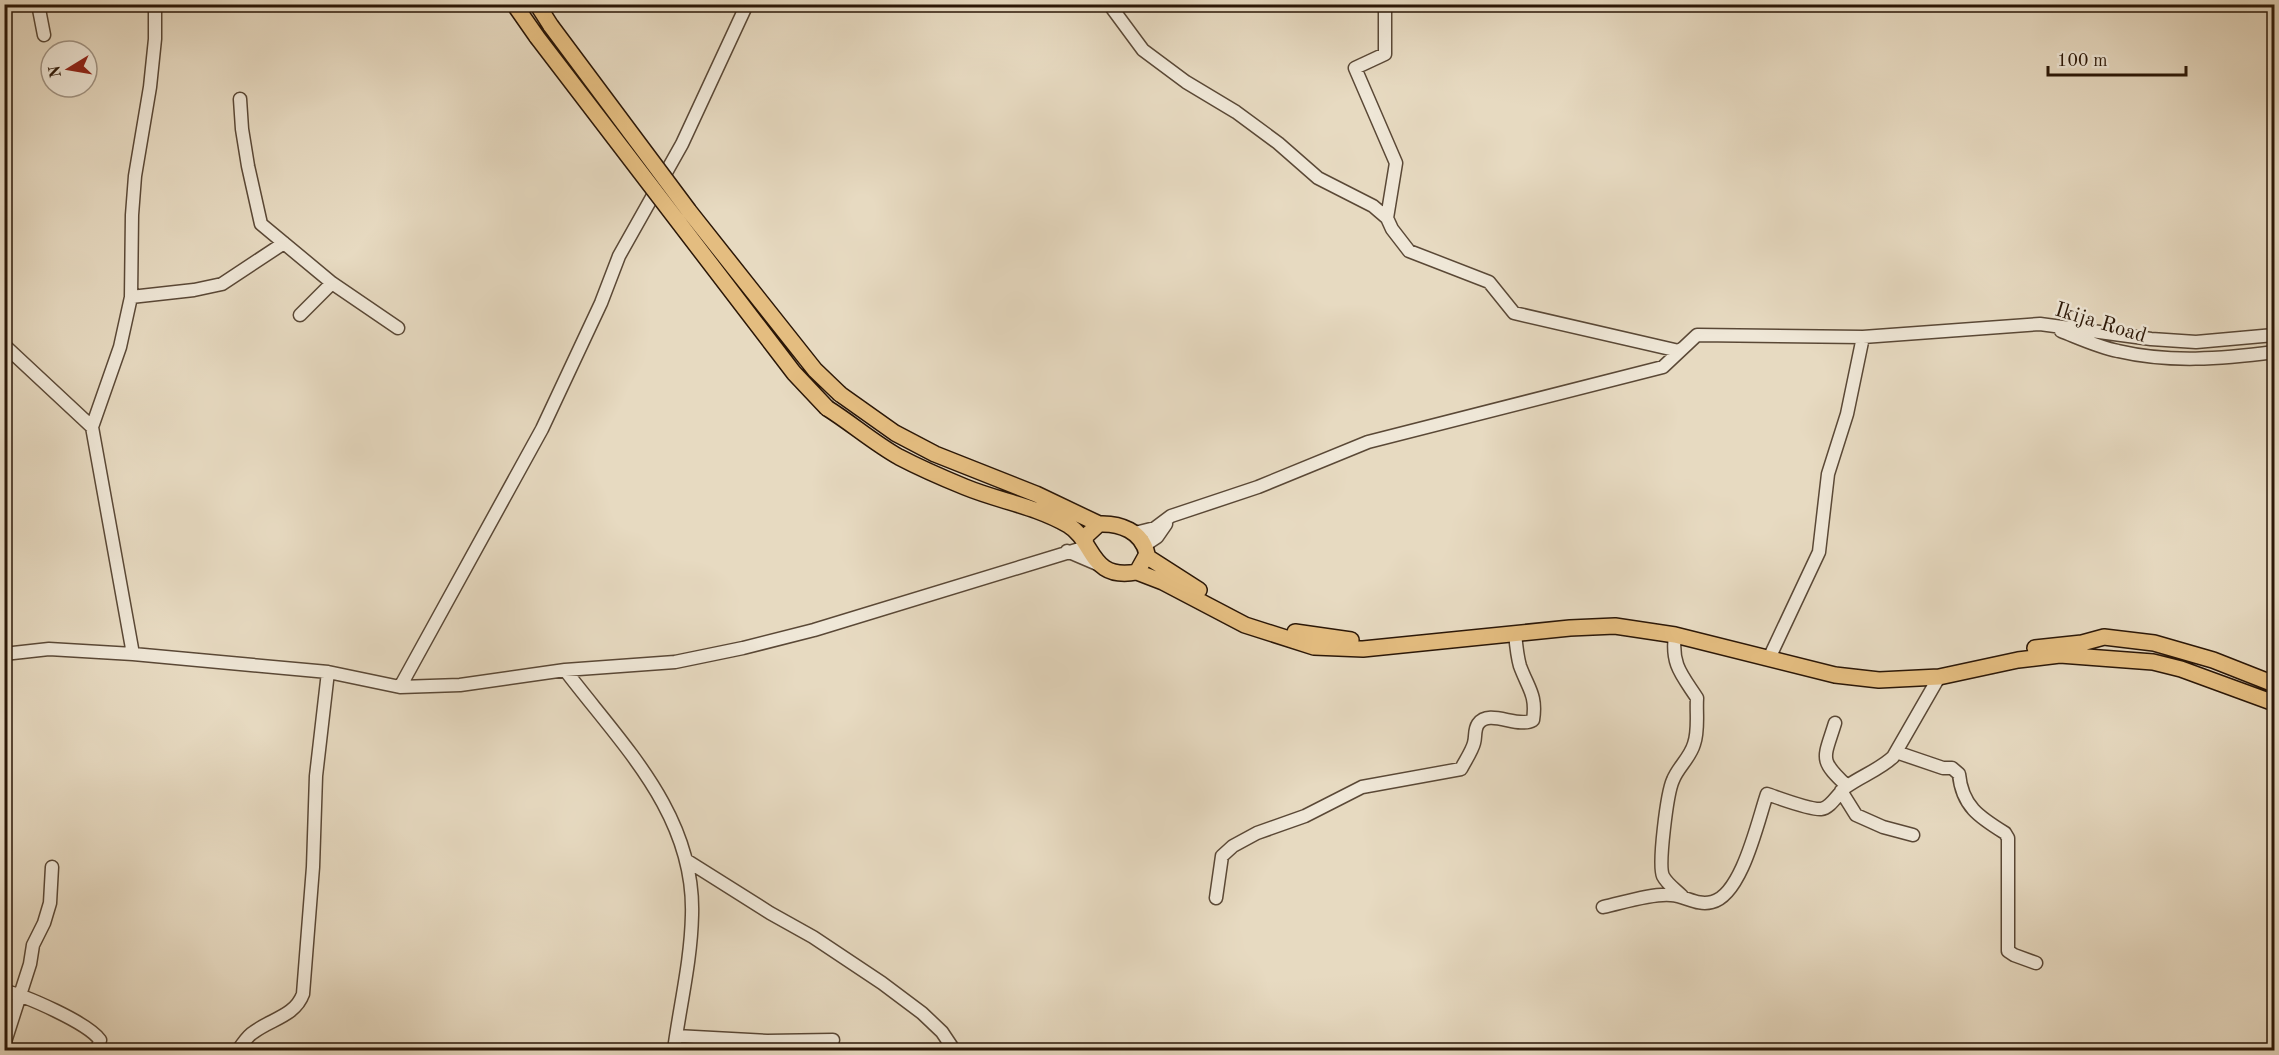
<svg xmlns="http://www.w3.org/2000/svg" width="2279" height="1055" font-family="'Old Standard TT',serif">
	<rect width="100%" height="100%" fill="#e7dac1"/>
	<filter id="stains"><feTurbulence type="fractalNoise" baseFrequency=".00333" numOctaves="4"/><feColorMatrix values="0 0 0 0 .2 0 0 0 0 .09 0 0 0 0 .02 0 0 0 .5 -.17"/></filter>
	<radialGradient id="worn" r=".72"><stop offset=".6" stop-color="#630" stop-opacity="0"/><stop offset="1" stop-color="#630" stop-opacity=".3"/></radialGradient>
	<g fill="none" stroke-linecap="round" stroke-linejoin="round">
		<defs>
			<path id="minor" d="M 38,4 L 44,35
				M 1109,4 L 1143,50 L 1186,82 L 1236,112 L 1278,143 L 1318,178 L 1373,206 L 1387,218 L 1392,229 L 1409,251 L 1489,282 L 1514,313 L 1679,351 L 1683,348
				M 1385,4 L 1385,54 L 1355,68 L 1396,163 L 1387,218
				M 240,99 L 242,129 L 248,166 L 261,224 L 332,283 L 398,328
				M 131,297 L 194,290 L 222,284 L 284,243
				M 300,315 L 332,283
				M 2061,331 C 2079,338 2098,347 2118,351 C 2169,363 2222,359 2274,352
				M 4,345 L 92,427 L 133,654
				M 92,427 L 120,347 L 131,297 L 132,215 L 135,176 L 150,87 L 155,39 L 155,4
				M 1135,533 L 1155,528 L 1171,516 L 1258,487 L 1368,442 L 1663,367 L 1697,335 L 1863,337 L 2040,324 L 2151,339 L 2196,342 L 2274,335
				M 1145,545 L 1157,537 L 1166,524
				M 1067,551 L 1102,566
				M 1675,635 C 1671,665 1682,675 1697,698 C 1696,713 1699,730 1694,744 C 1690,758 1678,767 1673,780 C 1667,793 1658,865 1663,876 C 1667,884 1676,890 1682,896
				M 1772,652 L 1819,552 L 1828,474 L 1847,414 L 1863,337
				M 4,654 L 49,649 L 133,654 L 328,672 L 400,687 L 460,685 L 565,670 L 675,662 L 743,648 L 814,630 L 1086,547
				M 565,670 C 622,745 695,814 692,915 C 691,961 680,1005 674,1050
				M 400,687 L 542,429 L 601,303 L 619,256 L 682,144 L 747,4
				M 1835,723 C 1824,759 1818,759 1847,786
				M 1896,752 L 1943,768 L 1952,768 L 1959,774 C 1962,806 1979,817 2005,833 L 2008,838 L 2008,951 L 2014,955 L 2036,963
				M 1841,791 L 1856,815 L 1883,827 L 1913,835
				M 686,860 L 770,913 L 813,937 L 882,983 L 922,1013 L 942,1032 L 954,1050
				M 1216,898 L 1222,856 L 1233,846 L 1257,833 L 1305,816 L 1362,787 L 1461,769 C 1465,761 1472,751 1474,743 C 1476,736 1474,730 1478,724 C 1489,708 1518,729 1533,720 C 1537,695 1528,688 1520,666 C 1517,656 1516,644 1515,633
				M 1603,907 C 1622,903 1652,893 1671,895 C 1686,896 1697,906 1712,902 C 1742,895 1758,820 1767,794 C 1779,798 1810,810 1821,809 C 1831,808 1838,793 1846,787 C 1861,776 1879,770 1893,757 L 1939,677
				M 4,991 C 25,995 88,1023 100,1040 L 97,1050
				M 676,1036 L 767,1041 L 833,1040
				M 4,1045 L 30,964 L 33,945 L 44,923 L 50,903 L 52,867
				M 238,1050 C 243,1044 247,1036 254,1032 C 271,1019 295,1016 303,994 L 313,867 L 316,776 L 328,672"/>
			<path id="major" d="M 514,4 L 537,37
				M 537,4 L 551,26
				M 840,394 L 895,433 L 935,454 L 1036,494 L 1099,524
				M 827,408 C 851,423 874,443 899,457 C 920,468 943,478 965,487 C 999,501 1035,506 1068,525 C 1095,541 1089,581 1137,572 L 1147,554 C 1142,531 1120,523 1099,524 L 1086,536 L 1085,542
				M 1146,556 L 1199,590
				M 1137,572 L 1163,582 L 1245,625 L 1314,647 L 1363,649 L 1570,628 L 1615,626 L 1675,635 L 1835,675 L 1879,680 L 1939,677 L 2018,660 L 2060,655 L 2153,662 L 2181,669 L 2274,703
				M 1295,632 L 1351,640
				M 2035,648 L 2082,643 L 2104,637 L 2154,643 L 2213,660 L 2274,684"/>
		</defs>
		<!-- minor casing -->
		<use href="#minor" stroke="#5a4836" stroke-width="15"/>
		<!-- major casing -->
		<use href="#major" stroke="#2b1707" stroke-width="18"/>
		<!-- minor -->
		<use href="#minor" stroke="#efe7d7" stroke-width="12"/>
		<!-- major -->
		<use href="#major" stroke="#e4bd80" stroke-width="15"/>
		<defs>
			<path id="major-bridge" d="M 551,26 L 689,211 L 815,370 L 840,394
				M 537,37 L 794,373 L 827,408"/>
		</defs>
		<!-- major-bridge casing -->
		<use href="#major-bridge" stroke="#2b1707" stroke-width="18" stroke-linecap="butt"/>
		<!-- major-bridge -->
		<use href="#major-bridge" stroke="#e4bd80" stroke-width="15"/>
	</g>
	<g text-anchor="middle" stroke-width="5" stroke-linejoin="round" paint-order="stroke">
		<!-- street labels -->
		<g font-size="21" fill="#2b1707" stroke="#efe7d7">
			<text transform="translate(2101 322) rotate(17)" y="7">Ikija Road</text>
		</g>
	</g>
	<!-- margin -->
	<rect width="2279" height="1055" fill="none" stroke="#e7dac1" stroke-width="24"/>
	<rect x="6" y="6" width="2267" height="1043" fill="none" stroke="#2b1707" stroke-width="3"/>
	<rect x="12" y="12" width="2255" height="1031" fill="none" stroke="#2b1707" stroke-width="1.5"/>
	<!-- north arrow -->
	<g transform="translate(69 69) rotate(259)"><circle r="28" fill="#efe7d7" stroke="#a19484" stroke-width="1.5"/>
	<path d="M0-4.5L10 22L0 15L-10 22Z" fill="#8f2418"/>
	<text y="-9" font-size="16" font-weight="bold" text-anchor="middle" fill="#2b1707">N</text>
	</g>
	<!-- scale -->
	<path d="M2048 66v9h138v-9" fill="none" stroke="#2b1707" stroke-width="3"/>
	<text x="2057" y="66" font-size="18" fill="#2b1707" stroke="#efe7d7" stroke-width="4.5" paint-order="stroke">100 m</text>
	<rect width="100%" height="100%" filter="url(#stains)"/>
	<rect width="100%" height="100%" fill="url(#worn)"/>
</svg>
